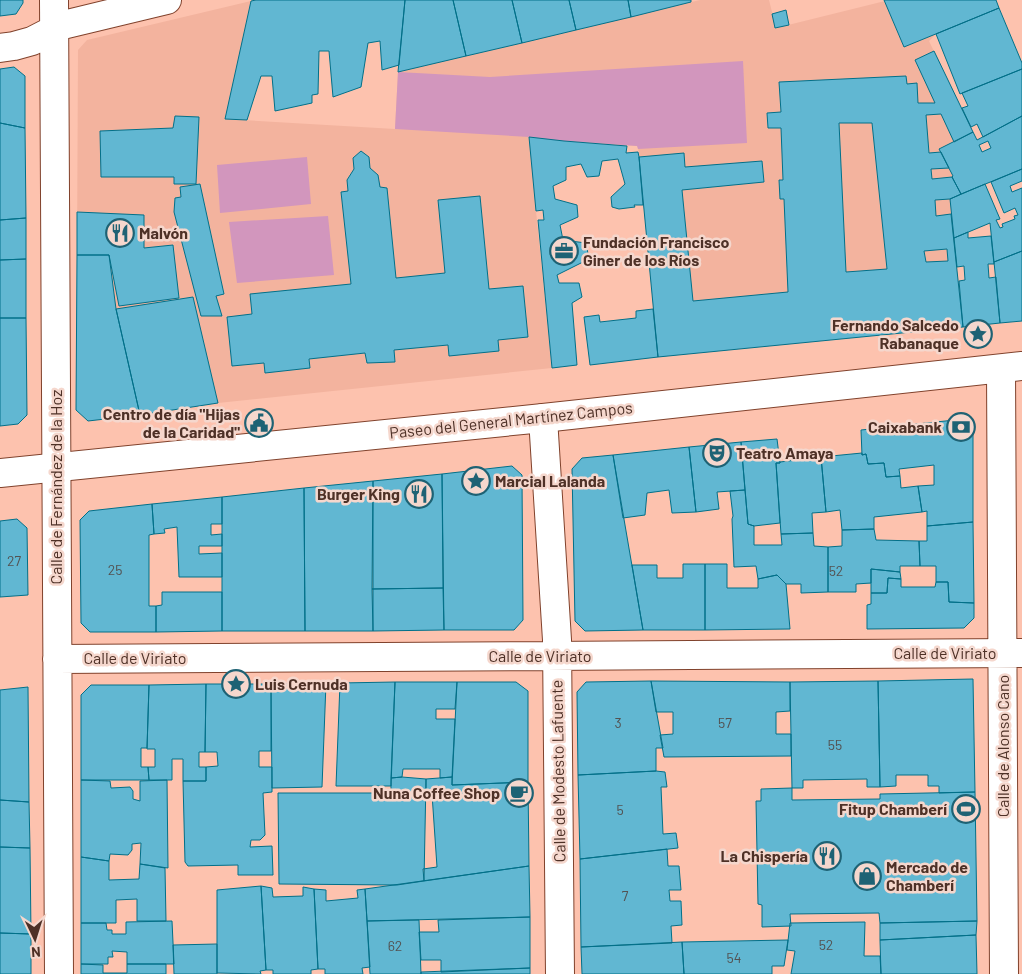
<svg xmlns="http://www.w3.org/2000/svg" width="1022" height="974" font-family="Barlow,sans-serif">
	<rect width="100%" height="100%" fill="#fdc2ae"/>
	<!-- built -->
	<path fill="#f3b39e" d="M 700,0 L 769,0 L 776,28 L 885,1 L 904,47 L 936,34 L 929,41 L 973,132 L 940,149 L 953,176 L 952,178 L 961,194 L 950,199 L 963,327 L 658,357 L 638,146 L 564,141 L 536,211 L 552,368 L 218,403 L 193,298 L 116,309 L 109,255 L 77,255 L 78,50 L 87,40 L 251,1 L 225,119 L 395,129 L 398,72 Z"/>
	<!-- garden -->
	<path fill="#d296bd" d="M 743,61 L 747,143 L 638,149 L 637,146 L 564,141 L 529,137 L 395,129 L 398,72 L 490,77 Z
		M 307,157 L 311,204 L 220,213 L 217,165 Z
		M 328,216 L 334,275 L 237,283 L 229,222 Z"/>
	<!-- building -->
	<path fill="#61b7d2" stroke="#027089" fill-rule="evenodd" d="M 0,0 L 23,0 L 23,3 L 16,14 L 0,16 Z
		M 256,0 L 405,0 L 399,65 L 382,70 L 380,41 L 368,43 L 361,87 L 333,97 L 329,51 L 319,51 L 318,94 L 312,95 L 312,103 L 275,111 L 272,76 L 261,76 L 247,120 L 225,119 L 251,1 Z
		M 405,0 L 453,0 L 466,56 L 398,72 Z
		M 453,0 L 512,0 L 522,43 L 466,56 Z
		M 512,0 L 569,0 L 576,30 L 522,43 Z
		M 569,0 L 628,0 L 631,17 L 576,30 Z
		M 628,0 L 691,0 L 691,2 L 631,17 Z
		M 884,0 L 996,0 L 999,8 L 904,47 Z
		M 999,8 L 1022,63 L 1022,69 L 960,94 L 936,34 Z
		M 786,10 L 789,25 L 775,28 L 772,14 Z
		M 934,51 L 973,132 L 954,142 L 941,114 L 926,115 L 929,153 L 941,152 L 949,168 L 931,169 L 932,179 L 952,177 L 961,194 L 950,199 L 935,200 L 936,216 L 951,214 L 963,327 L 658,357 L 639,157 L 684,153 L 685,167 L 762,161 L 764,182 L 682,190 L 693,301 L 788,292 L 784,199 L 780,199 L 779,180 L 783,180 L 781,128 L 768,128 L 767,113 L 781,112 L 779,82 L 906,76 L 907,84 L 917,83 L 918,103 L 935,103 L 915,60 ZM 839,123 L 872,123 L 887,269 L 846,272 ZM 947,249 L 948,261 L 926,262 L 924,251 Z
		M 14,67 L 25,76 L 25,128 L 0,123 L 0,69 Z
		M 1022,69 L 1022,116 L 983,137 L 977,124 L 971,127 L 962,108 L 968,106 L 962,93 Z
		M 175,116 L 199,117 L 196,184 L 174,184 L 174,177 L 101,177 L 100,131 L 173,128 Z
		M 1022,116 L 1022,169 L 961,194 L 952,177 L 953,176 L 939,149 L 973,132 L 977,140 ZM 988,141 L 991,148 L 982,152 L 979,145 Z
		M 0,123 L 25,128 L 26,218 L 0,220 Z
		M 529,137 L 564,141 L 627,146 L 626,153 L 638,152 L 639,157 L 643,205 L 634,205 L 635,207 L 619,209 L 612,207 L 611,197 L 625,184 L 618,159 L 602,161 L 599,176 L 587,177 L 581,164 L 566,167 L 566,180 L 553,186 L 555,199 L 577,205 L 578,217 L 560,225 L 563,240 L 586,243 L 589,259 L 557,275 L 559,283 L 579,283 L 582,297 L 572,303 L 577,365 L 552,368 L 538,220 L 544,220 L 543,210 L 536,211 Z
		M 361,151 L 369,157 L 370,168 L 378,175 L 380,187 L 387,188 L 396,278 L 445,273 L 438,200 L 480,196 L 489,289 L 523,286 L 528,337 L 498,340 L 499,351 L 449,356 L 448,345 L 394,350 L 395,362 L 367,363 L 365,353 L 309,359 L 310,368 L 265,373 L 264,363 L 232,366 L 227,317 L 252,314 L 250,294 L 351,284 L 341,192 L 348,191 L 347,180 L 354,169 L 353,158 Z
		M 1022,169 L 1022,181 L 1010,186 L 1012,192 L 1022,188 L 1022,251 L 994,262 L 990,223 L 954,238 L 950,199 L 985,184 L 1000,219 L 996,220 L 1000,228 L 1003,227 L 1002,224 L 1015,219 L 1014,216 L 1018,215 L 1015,208 L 1004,213 L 991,182 Z
		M 200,184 L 224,294 L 216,296 L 222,316 L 201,316 L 174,212 L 175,198 L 181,197 L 180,187 Z
		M 77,212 L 144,215 L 144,248 L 173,245 L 179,298 L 119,306 L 109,255 L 77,255 Z
		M 26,218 L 26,259 L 0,260 L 0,220 Z
		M 968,232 L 968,238 L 991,236 L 994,264 L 988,264 L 989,278 L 996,277 L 1000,323 L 963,327 L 959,281 L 965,280 L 964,266 L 957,267 L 954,238 Z
		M 1022,251 L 1022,321 L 1000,323 L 994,262 Z
		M 77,255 L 109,255 L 116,309 L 140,415 L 88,421 L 76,410 Z
		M 26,259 L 26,318 L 0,318 L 0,260 Z
		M 193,297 L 218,403 L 140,415 L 116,309 Z
		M 653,309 L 658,357 L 590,365 L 584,317 L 599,315 L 600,322 L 636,318 L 636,311 Z
		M 0,318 L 26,318 L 27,415 L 18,424 L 0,426 Z
		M 964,419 L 973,428 L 973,522 L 927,526 L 927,511 L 922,512 L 918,486 L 934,485 L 934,465 L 899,469 L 900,476 L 886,477 L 884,463 L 868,464 L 866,454 L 862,455 L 861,430 Z
		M 777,439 L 780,463 L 776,463 L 780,523 L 754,526 L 748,524 L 741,442 Z
		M 741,442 L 745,490 L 717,492 L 719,509 L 696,512 L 689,447 Z
		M 689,447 L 696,512 L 672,513 L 669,490 L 647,493 L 645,515 L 623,518 L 613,455 Z
		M 862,453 L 862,455 L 866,454 L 868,464 L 884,463 L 886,477 L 900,476 L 901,488 L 918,486 L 922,512 L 874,517 L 874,529 L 842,530 L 840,510 L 826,512 L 821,457 Z
		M 613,455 L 643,630 L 585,631 L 575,621 L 572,469 L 582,458 Z
		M 821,457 L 826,512 L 812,513 L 813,533 L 781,534 L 776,463 L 780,463 L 780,462 Z
		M 512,466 L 522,475 L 523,620 L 514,630 L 444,630 L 442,474 Z
		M 442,474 L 443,588 L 372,589 L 373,481 Z
		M 373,481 L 373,631 L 305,631 L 304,488 Z
		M 304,488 L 305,631 L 222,631 L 222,497 Z
		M 745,490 L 748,524 L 754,526 L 754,545 L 782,545 L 781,534 L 813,533 L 814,546 L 828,547 L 828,592 L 801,593 L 801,584 L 786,584 L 777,575 L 758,579 L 756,566 L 734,567 L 732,519 L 733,516 L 730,491 Z
		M 222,497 L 222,524 L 211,524 L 211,535 L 222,534 L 222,546 L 199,546 L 199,554 L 222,553 L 222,577 L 179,577 L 177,527 L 164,529 L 165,533 L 154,534 L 152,504 Z
		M 152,504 L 154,534 L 149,535 L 149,606 L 156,606 L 156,632 L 90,632 L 81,623 L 80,520 L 89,511 Z
		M 17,519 L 27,528 L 28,595 L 0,597 L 0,521 Z
		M 973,522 L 974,603 L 949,602 L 948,582 L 936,582 L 936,566 L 920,566 L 919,541 L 927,541 L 927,526 Z
		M 874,529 L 876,540 L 919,541 L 920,566 L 900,566 L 900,572 L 871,569 L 871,583 L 856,584 L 856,592 L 828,592 L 828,547 L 842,546 L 842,530 Z
		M 683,564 L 705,564 L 705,630 L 643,630 L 632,565 L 657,565 L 657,578 L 683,578 Z
		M 705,564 L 727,564 L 727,588 L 758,588 L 758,579 L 777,575 L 786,584 L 790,629 L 705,630 Z
		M 871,569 L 900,572 L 901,579 L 888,578 L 887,593 L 871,593 Z
		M 888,578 L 901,579 L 901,587 L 935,587 L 936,582 L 948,582 L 949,602 L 974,603 L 974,618 L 964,628 L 867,629 L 867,605 L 871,604 L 871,593 L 887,593 Z
		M 443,588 L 444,630 L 373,631 L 372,589 Z
		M 162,592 L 222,592 L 222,631 L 156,632 L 156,606 L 162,605 Z
		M 973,679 L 975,792 L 939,793 L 939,786 L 928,786 L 928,775 L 896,775 L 896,786 L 880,787 L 878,681 Z
		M 651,681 L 790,682 L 790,711 L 776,712 L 776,734 L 791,734 L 791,756 L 664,757 L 660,735 L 673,734 L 673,712 L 656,712 Z
		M 651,681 L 663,748 L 656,748 L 656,771 L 578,775 L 577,692 L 586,682 Z
		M 878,681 L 880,787 L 867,787 L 867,779 L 803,780 L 803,788 L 792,788 L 790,682 Z
		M 395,682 L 391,786 L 336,786 L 340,683 Z
		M 395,682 L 457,682 L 455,709 L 436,709 L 436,719 L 455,719 L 452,777 L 440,778 L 440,769 L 403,769 L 402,777 L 391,778 Z
		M 457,682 L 516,682 L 528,691 L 528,782 L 452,785 Z
		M 326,683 L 322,787 L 272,788 L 271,684 Z
		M 206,684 L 271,684 L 271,751 L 259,751 L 259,767 L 272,767 L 272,792 L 263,793 L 265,835 L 260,840 L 251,840 L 250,847 L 272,846 L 273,875 L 238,875 L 238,865 L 188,866 L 185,862 L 183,781 L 206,781 L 206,767 L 218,766 L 217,752 L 205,752 Z
		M 206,684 L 205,752 L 199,752 L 199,767 L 206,767 L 206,781 L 183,781 L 183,759 L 172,759 L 172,780 L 149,780 L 148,767 L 155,767 L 155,749 L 147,749 L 149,685 Z
		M 91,685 L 149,685 L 147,748 L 141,748 L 141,767 L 148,767 L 149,780 L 81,780 L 81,695 Z
		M 28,687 L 29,802 L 0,800 L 0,690 Z
		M 656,771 L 665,772 L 667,787 L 661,787 L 663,834 L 676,833 L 678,848 L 580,859 L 578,775 Z
		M 402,777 L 426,779 L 424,881 L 397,885 L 279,884 L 278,793 L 391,793 L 391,778 Z
		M 452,777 L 452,785 L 528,782 L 529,866 L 424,881 L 423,869 L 437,867 L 432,794 L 426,794 L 426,779 Z
		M 81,780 L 110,781 L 111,788 L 130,787 L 133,791 L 133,799 L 140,801 L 140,781 L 167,780 L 168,868 L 140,864 L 141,843 L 132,844 L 132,850 L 128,855 L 110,854 L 109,861 L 81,857 Z
		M 792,788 L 792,800 L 880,799 L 880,794 L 975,792 L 977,921 L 880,923 L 879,913 L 790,914 L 791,926 L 762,927 L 762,905 L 758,904 L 756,801 L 761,801 L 761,789 Z
		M 0,800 L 29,802 L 30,848 L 0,847 Z
		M 0,847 L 30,848 L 31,934 L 0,933 Z
		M 667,849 L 668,866 L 679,866 L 681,890 L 669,890 L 670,901 L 681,901 L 682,925 L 671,926 L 672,943 L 581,947 L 580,859 Z
		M 81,857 L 109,861 L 109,880 L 139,879 L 140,864 L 165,868 L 166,921 L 137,921 L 137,899 L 116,900 L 116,923 L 81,923 Z
		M 529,866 L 530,917 L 367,921 L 365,889 Z
		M 261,886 L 266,970 L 260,971 L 261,974 L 217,973 L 217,890 Z
		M 261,886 L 272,888 L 273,897 L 303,896 L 303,887 L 314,889 L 318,969 L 311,970 L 311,974 L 273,974 L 273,970 L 266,970 Z
		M 314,889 L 326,890 L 326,901 L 358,898 L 357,890 L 365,889 L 370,967 L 362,968 L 363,974 L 325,974 L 325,969 L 318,969 Z
		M 530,917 L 530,968 L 441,972 L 441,960 L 421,960 L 419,932 L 439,932 L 438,920 Z
		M 419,920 L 421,974 L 370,974 L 367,921 Z
		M 172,921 L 174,964 L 127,964 L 127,952 L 112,951 L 113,957 L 108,957 L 108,964 L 81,964 L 81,923 L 106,923 L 107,930 L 112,930 L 112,934 L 126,934 L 126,922 Z
		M 977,921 L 976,935 L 880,940 L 880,923 Z
		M 865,922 L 864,956 L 880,956 L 881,974 L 791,974 L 795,951 L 787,950 L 790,923 Z
		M 0,933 L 31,934 L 31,974 L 0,974 Z
		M 976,935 L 977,974 L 881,974 L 880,940 Z
		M 788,940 L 784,966 L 772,966 L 772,974 L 684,974 L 682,942 Z
		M 682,942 L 684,974 L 582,974 L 581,947 Z
		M 217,944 L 217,974 L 174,974 L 173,945 Z
		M 81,964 L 103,965 L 103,973 L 127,973 L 127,964 L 166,964 L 166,974 L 81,974 Z
		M 530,968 L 530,974 L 421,974 L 421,972 Z"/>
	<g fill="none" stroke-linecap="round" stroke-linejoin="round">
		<defs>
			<path id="minor" d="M 54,0 L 59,974
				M 0,48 L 14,46 L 32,41 L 63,25 L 167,0
				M 1001,369 L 1004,974
				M 543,418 L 557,640 L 560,974
				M 57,659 L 1022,653"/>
			<path id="tertiary" d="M 0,473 L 543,418 L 1022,366"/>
		</defs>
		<!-- minor casing -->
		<use href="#minor" stroke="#80422c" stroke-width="30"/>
		<!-- tertiary casing -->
		<use href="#tertiary" stroke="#80422c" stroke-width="30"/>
		<!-- minor -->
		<use href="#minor" stroke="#fff" stroke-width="28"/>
		<!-- tertiary -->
		<use href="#tertiary" stroke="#fff" stroke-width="28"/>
	</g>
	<!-- icons -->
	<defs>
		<symbol id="restaurant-ring" viewBox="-11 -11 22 22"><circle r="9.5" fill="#f5d7cd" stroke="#1e6274" stroke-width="1.5"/><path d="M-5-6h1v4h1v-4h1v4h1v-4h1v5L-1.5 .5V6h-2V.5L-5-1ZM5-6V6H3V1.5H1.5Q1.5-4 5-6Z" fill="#1e6274"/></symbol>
		<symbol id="office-ring" viewBox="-11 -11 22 22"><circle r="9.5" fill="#f5d7cd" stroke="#1e6274" stroke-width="1.5"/><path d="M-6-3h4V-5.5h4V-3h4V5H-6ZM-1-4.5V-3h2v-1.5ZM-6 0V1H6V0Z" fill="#1e6274"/></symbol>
		<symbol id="sight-ring" viewBox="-11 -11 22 22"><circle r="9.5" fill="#f5d7cd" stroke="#1e6274" stroke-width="1.5"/><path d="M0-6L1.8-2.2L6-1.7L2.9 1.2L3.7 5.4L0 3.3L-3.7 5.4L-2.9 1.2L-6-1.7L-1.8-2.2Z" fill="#1e6274"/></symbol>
		<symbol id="civic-ring" viewBox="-11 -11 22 22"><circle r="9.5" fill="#f5d7cd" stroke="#1e6274" stroke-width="1.5"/><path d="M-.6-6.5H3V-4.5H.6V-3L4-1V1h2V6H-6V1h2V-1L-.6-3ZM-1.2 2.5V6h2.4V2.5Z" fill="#1e6274"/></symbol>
		<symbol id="bank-ring" viewBox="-11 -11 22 22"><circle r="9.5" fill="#f5d7cd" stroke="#1e6274" stroke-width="1.5"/><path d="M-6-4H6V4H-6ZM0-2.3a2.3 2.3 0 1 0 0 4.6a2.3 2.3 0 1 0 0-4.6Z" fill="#1e6274"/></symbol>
		<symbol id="theatre-ring" viewBox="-11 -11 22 22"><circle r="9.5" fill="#f5d7cd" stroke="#1e6274" stroke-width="1.5"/><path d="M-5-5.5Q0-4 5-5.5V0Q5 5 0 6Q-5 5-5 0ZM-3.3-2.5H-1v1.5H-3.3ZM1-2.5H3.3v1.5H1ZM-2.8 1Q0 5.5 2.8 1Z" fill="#1e6274"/></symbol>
		<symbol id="cafe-ring" viewBox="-11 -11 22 22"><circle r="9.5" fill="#f5d7cd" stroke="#1e6274" stroke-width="1.5"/><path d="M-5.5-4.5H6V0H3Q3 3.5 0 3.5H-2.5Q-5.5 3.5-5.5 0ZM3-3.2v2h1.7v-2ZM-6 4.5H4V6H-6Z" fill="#1e6274"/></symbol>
		<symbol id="stadium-ring" viewBox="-11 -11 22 22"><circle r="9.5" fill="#f5d7cd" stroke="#1e6274" stroke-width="1.5"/><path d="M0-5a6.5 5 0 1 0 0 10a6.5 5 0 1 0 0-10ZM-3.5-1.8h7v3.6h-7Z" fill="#1e6274"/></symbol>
		<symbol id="shop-ring" viewBox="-11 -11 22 22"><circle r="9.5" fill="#f5d7cd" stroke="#1e6274" stroke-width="1.5"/><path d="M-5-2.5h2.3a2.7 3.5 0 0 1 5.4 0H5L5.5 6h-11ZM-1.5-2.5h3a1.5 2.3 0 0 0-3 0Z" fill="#1e6274"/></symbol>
	</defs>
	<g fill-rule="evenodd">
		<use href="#restaurant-ring" x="104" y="217" width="32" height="32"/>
		<use href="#office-ring" x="548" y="235" width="32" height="32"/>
		<use href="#sight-ring" x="962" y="318" width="32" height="32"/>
		<use href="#civic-ring" x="243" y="407" width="32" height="32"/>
		<use href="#bank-ring" x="945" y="411" width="32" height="32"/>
		<use href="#theatre-ring" x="701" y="437" width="32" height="32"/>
		<use href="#sight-ring" x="460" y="465" width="32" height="32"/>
		<use href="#restaurant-ring" x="403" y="478" width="32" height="32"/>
		<use href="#sight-ring" x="220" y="668" width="32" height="32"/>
		<use href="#cafe-ring" x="503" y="777" width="32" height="32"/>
		<use href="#stadium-ring" x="950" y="793" width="32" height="32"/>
		<use href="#restaurant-ring" x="811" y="840" width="32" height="32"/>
		<use href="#shop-ring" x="851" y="860" width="32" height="32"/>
	</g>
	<g text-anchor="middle" stroke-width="5" stroke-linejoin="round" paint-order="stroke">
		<!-- number labels -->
		<g font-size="14" fill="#535252">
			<text x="14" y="566">27</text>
			<text x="115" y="575">25</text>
			<text x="836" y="576">52</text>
			<text x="618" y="728">3</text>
			<text x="725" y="728">57</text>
			<text x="835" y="750">55</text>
			<text x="620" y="815">5</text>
			<text x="625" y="901">7</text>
			<text x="826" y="950">52</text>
			<text x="395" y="951">62</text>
			<text x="734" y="963">54</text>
		</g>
		<!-- poi labels -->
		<g font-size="16" font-weight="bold" fill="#4e3127" stroke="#f5d7cd" text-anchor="end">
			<text x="139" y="239" text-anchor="start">Malvón</text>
			<text x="583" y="248" text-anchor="start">Fundación Francisco<tspan x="583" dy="18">Giner de los Ríos</tspan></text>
			<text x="959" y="331">Fernando Salcedo<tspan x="959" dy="18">Rabanaque</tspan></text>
			<text x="240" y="420">Centro de día "Hijas<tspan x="240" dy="18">de la Caridad"</tspan></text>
			<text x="942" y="433">Caixabank</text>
			<text x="736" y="459" text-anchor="start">Teatro Amaya</text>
			<text x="495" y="487" text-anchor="start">Marcial Lalanda</text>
			<text x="400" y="500">Burger King</text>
			<text x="255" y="690" text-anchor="start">Luis Cernuda</text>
			<text x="500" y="799">Nuna Coffee Shop</text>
			<text x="947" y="815">Fitup Chamberí</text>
			<text x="808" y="862">La Chispería</text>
			<text x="886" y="873" text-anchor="start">Mercado de<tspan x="886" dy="18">Chamberí</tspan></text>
		</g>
		<!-- street labels -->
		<g font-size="16" fill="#4e3127" stroke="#f5d7cd">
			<text transform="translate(511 420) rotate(-6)" y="6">Paseo del General Martínez Campos</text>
			<text transform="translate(56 487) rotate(-90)" y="6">Calle de Fernández de la Hoz</text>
			<text x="945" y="659">Calle de Viriato</text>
			<text x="540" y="662">Calle de Viriato</text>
			<text x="135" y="664">Calle de Viriato</text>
			<text transform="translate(1003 746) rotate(-90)" y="6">Calle de Alonso Cano</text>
			<text transform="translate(558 771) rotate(-91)" y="6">Calle de Modesto Lafuente</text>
		</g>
	</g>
	<!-- north arrow -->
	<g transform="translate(35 939) rotate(176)" stroke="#f5d7cd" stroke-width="4" paint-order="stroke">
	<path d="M0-4L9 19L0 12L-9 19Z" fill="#4e3127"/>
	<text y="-8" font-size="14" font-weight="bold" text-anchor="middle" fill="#4e3127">N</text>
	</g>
</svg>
